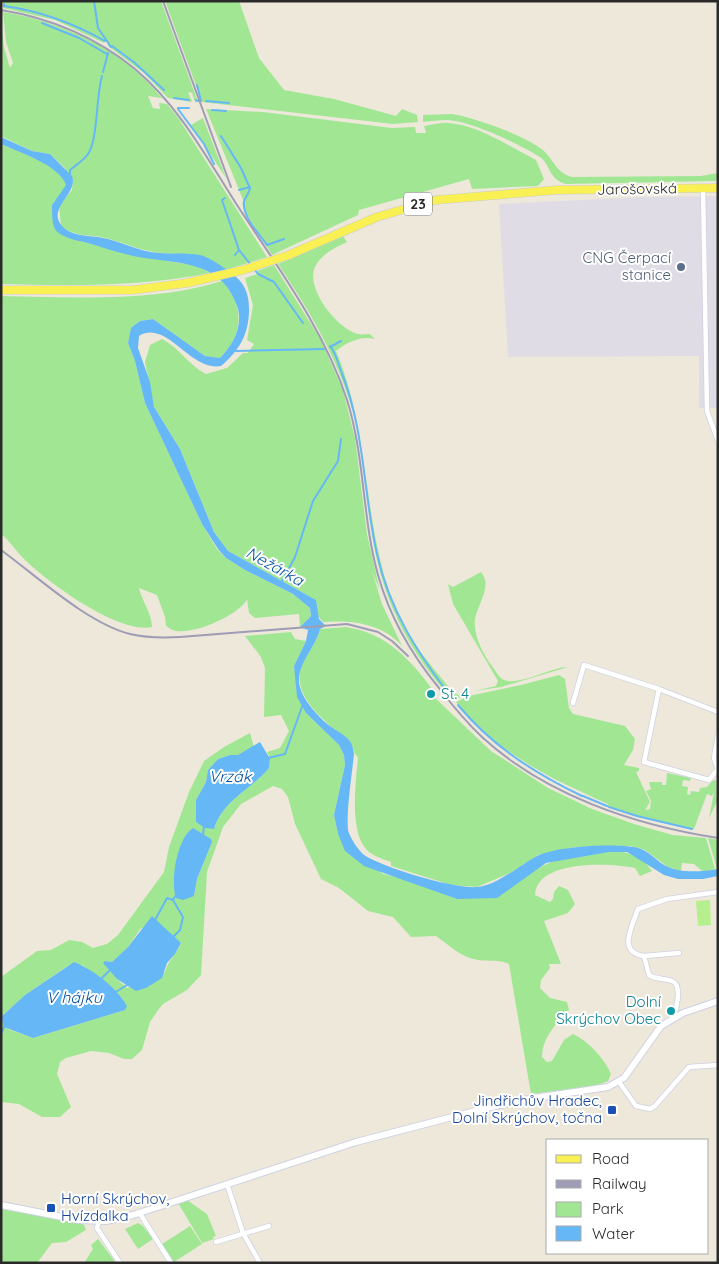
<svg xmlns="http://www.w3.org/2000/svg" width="719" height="1264" font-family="Quicksand,sans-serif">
	<rect width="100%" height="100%" fill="#ede8da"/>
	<!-- industrial -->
	<path fill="#e0dce5" d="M 718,196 L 718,408 L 699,408 L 699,356 L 508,357 L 499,204 L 646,197 Z"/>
	<!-- green -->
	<path fill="#a1e793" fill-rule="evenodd" d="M 3,1 L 161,1 L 198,102 L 195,102 L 192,93 L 188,92 L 192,102 L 168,98 L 144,73 L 108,46 L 106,40 L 104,43 L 55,20 L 3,8 Z
		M 165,1 L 239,1 L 259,58 L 284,90 L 334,99 L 396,116 L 402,109 L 417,115 L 418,122 L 393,124 L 202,102 Z
		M 3,12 C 64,22 123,50 162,98 L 148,96 L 153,108 L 160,109 L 159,103 L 167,104 L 179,119 L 267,257 L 225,270 C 201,249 178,257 149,251 C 134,248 120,241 105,238 C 89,234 74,237 61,226 L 59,206 L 72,190 L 73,179 L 63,166 L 50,154 L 32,151 L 1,136 L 1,21 L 4,47 L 10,68 L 13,63 L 6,42 Z
		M 206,109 L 263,112 L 392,128 L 415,127 L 416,133 L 426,133 L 424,126 C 432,125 441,122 448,123 C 479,125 508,146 536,160 L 544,179 L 538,186 L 472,189 L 469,179 L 359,210 L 358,215 L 272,255 L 246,213 L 242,203 L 244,202 Z
		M 452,114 C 473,117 530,137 545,152 C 554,161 557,173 572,177 L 701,176 L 718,173 L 716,181 L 566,184 C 548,179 551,165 540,157 C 519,144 471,121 447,120 C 439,120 431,121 423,122 L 423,115 Z
		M 203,118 L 226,178 L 191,125 Z
		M 1,144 C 22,154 57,163 67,185 L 52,205 L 54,227 L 66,237 L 137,256 L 198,266 L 210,273 C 140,287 71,286 1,284 Z
		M 343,236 L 347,242 C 335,248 323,253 316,265 C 303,286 337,329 358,334 C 362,335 366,334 370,334 L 375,339 C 362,335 345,343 336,351 C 371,434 362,527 396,610 C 408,640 432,666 452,691 L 458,695 L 470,692 L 453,701 C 404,645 380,595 370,521 C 365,489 364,455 356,423 C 341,364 312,314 278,264 Z
		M 274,265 L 321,340 L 343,391 L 355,438 L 367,534 L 380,591 L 372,571 L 382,604 L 402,646 C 382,623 351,620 323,622 L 317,615 L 316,600 L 228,551 L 214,532 L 180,449 L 154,407 L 145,362 L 150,345 L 162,339 C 180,348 188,365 206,374 L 227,368 L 243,353 L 248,353 L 254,344 L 247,340 L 253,305 L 245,278 L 258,274 L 257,271 Z
		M 222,281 C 245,307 244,333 220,358 L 205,356 L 153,319 L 140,321 L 132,328 L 128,343 L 135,361 L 145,403 L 202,524 L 217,549 L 226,558 L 245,570 L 293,594 L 310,608 L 311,616 L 300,627 L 299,614 L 255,618 L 249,613 L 247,599 C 241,615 178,644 166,625 L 165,617 L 157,595 L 139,588 C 142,601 152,614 152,627 C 118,634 49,583 25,560 C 16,551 10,541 1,534 L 1,296 C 74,297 152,303 222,281 Z
		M 481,572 C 493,586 477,605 475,619 C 473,635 483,654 492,666 C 495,670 499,678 504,680 C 520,686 551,667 568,667 L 501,687 L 474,691 L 496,686 L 498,681 L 453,604 L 448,584 L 453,587 Z
		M 346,627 C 387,633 412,661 435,693 L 434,697 L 491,751 L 548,788 L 592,809 L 634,824 L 673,835 L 706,838 L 715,869 L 703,872 L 694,864 L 682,863 L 681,871 L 668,867 L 645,850 L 631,846 L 575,847 L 538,855 L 510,873 L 477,887 L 451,885 L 391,866 L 391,862 C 383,859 372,856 366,849 C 349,830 356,781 358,757 C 352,753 354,746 349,741 C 343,734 334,730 328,724 C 312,709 294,690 301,667 C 306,653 317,643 320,629 Z
		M 291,632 L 295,639 L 306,641 L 294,666 L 306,713 L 339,745 L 344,755 L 345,765 L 334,815 L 338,834 L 383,874 L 403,878 L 457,899 L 537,869 C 553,858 609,846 627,853 C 637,856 646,862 652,871 L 640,876 L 635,868 C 611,863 537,859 535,895 L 550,902 L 553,899 L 554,892 L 559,886 L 568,890 L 575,904 L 568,913 L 544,921 L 561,964 L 549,964 L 550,968 L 541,980 L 540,988 L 550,998 L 567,1002 L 569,1010 C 557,1023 542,1037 542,1057 L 547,1062 L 552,1061 L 564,1040 L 573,1034 C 588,1041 605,1059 611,1074 L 608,1081 L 595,1086 L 531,1094 L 509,964 C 498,959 490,962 478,960 C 462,958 449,945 436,936 L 411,937 L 393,917 L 368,911 L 339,888 L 321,879 L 295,824 L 288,797 L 282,789 L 273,786 L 241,804 L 223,827 L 207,872 L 201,975 L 187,990 L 163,1004 L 158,1010 L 150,1022 L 142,1050 L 132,1059 L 124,1059 L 109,1053 L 91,1051 L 66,1058 L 60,1062 L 57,1074 L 71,1107 L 60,1117 L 42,1117 L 19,1104 L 1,1102 L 1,1020 L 8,1029 L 33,1038 L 125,1010 L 123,999 L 106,983 L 82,965 L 69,965 L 25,995 L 1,1017 L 1,977 L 37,951 L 51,950 L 69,940 L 82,942 L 93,948 L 107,944 L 118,935 L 164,872 L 169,847 L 189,792 L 204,761 L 224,747 L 250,733 L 254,747 L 238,755 L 230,755 L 218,759 L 208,770 L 206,782 L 196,800 L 196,822 L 214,829 C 223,800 251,790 269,768 L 270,759 L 267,752 L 280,748 L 289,731 L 281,715 L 264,717 L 265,668 L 261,657 L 245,636 ZM 212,842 L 197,879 L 194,896 L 174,884 L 178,857 ZM 141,928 L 181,943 C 177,954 168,960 165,972 L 127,988 L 117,979 L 105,961 L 112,962 L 128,947 Z
		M 559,675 L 565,679 L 569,708 L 573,714 L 625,726 L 635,739 L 633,750 L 624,765 L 639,768 L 639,771 L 636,772 L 650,802 L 645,810 L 650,809 L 651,801 L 646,791 L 651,789 L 649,782 L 662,782 L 662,785 L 666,785 L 667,773 L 691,778 L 690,781 L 683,780 L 682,786 L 688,787 L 687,794 L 690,795 L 691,791 L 699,792 L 700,788 L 707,787 L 712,781 L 716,780 L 717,802 L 709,818 L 714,792 L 712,796 L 707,794 L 694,829 L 637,816 L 607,806 L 608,804 C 548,777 501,756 456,702 L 469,696 L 521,685 Z
		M 708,838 L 718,840 L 718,869 L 717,869 Z
		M 187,1200 L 207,1214 L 216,1236 L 213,1237 L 214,1239 L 202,1243 L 178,1203 Z
		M 1,1209 L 83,1223 L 86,1230 L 66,1242 L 52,1243 L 37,1263 L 1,1263 Z
		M 138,1223 L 143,1226 L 153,1239 L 138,1249 L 125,1229 Z
		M 190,1226 L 202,1244 L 174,1262 L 162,1244 Z
		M 98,1239 L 114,1260 L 114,1263 L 84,1263 L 93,1249 L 91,1245 Z"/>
	<!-- pitch -->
	<path fill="#b5ef8e" d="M 710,900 L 711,925 L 698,926 L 696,901 Z"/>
	<!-- water -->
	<path fill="#66b7f6" d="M 1,137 L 32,151 L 50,154 L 72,176 C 79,194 45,209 63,227 C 73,237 90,235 103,238 C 119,241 134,249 151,252 C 167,255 184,252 200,255 C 210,257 239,276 243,285 C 248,293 249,301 249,310 C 249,334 239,351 221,366 C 190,372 167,319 139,336 L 138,348 L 150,382 L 154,407 L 180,449 L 214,532 L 228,551 L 316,600 L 319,619 L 326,626 L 320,629 C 316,647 298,662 299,682 C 300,697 318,717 330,726 C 336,731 347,735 351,743 C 353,746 353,751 354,754 C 352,774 346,812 348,830 C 350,838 358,850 364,855 C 384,868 454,889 477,887 C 496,886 520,865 537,856 C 558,846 616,843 638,848 C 648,851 653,857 661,863 C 677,874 699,872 718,869 L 718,876 L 703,879 L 678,879 L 664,875 L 627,852 L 609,852 L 546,863 L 497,898 L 457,899 L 364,866 L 345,851 L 338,834 L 334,815 L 345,765 L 344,755 L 339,745 L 306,713 L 297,697 L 294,666 L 306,641 L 308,630 L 300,627 L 311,616 L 310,608 L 293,594 L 245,570 L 226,558 L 218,549 L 202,524 L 145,403 L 135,361 L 128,343 L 131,328 L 140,321 L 153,319 L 205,356 L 220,358 C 233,345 244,325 237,306 C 221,260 179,264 139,257 C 121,254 102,247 84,242 C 75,240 58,237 54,227 C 52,221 52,211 52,205 L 66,185 C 59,165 21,153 1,144 Z
		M 260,742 L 270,759 L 269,768 C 251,790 223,800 214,829 L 205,828 L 196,822 L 196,800 L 206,782 L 208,770 L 218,759 L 230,755 L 238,755 Z
		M 193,828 L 211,839 L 212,842 L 197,879 L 194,896 L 183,900 L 176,898 C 170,881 177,838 193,828 Z
		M 152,916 L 181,943 L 175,954 L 167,963 L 162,978 L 146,988 L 136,991 L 117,979 L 103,963 L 105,961 L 112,962 L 128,947 Z
		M 74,962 C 94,970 117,988 127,1006 L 125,1010 L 33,1038 L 4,1027 L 1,1017 L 25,995 Z"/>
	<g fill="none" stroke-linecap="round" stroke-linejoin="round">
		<!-- stream -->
		<path stroke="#66b7f6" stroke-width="2" d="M 94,1 L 98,28 L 111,47
			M 4,4 L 4,6 C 41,11 73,23 105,41
			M 42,23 L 79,38 L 107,54
			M 112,46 L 135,63 L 164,90
			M 103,72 L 108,53
			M 197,85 L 201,101
			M 174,98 L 189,100
			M 196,100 L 198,101
			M 206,101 L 229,103
			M 178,108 L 189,108
			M 178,109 L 204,144 L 214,164
			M 212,110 L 226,111
			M 221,136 L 241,168 L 249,186
			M 70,174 L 70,170 C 76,165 84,160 88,154 C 98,140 96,96 102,76
			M 239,190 L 250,187 C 250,194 245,196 244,202 C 242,216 259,234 267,245 L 284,239
			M 225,198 L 222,200 L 239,250 L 235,255
			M 239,250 L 251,265
			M 254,269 L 258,274 L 274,282 L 303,323
			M 330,346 C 336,353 338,363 341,371 C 365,430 363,493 377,554 C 389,609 418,654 452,698
			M 330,347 L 341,341
			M 236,351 L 324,349
			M 282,581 L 295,557 L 313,501 L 338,461 L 341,439
			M 458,705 C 492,746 534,773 582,796
			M 268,758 L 285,754 L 303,704
			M 583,796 L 607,806
			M 609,807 L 637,816 L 692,829
			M 203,836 L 204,826
			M 173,900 L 183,917 L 180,930 L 173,937
			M 154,922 L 167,898 L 173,900 L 176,895
			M 100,980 L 109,971
			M 114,993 L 127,985
			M 1,1034 L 4,1027"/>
		<defs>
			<path id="street" d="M 703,188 L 707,411 L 718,441
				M 573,703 L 584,665 L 659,689
				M 718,735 L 714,758 L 718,770
				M 717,770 L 709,780 L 644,762 L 659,689 L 718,712
				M 644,956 L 679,953
				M 673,1018 C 676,1010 683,985 672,981 C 665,978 657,980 649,975 L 644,956 C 617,952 632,927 638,909 L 667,899 L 718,892
				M 619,1082 L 636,1106 L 650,1109 L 655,1106 L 689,1067 L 718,1065
				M 227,1184 L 243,1233 L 260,1263
				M 139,1212 L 171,1263
				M 99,1221 L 97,1228 L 120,1263
				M 216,1242 L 269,1226"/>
			<path id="secondary" d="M 1,1205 L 78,1220 L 106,1221 L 133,1215 L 356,1142 L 491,1107 L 534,1098 L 608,1087 L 624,1078 L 661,1026 L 683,1013 L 718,1001"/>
			<path id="primary" d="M 289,255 L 377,217 L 436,200 L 557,190 L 718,188
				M 1,290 L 133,290 L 187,283"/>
		</defs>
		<!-- street casing -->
		<use href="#street" stroke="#cfd0e4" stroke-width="6"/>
		<!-- secondary casing -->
		<use href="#secondary" stroke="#cfd0e4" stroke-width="8"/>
		<!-- primary casing -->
		<use href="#primary" stroke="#ccc" stroke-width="9"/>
		<!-- street -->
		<use href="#street" stroke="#fff" stroke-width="4.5"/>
		<!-- secondary -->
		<use href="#secondary" stroke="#fff" stroke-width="6"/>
		<!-- primary -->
		<use href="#primary" stroke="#f9f053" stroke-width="8"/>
		<!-- rail -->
		<path stroke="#9e9db5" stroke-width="2" d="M 163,1 L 231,187
			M 1,10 C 50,18 96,37 135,69 C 179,106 207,158 237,205 C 278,268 324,329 347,400 C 365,457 362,518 378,575 C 390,618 411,654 439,688 C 452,705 466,722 482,737 C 545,795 634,825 718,838
			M 1,550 C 38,577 87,623 130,634 C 147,638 163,638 180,637 L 347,624 L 378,632 L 392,641 L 408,656"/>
		<defs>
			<path id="primary-bridge" d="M 187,283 L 243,270 L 289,255"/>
		</defs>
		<!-- primary-bridge casing -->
		<use href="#primary-bridge" stroke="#ccc" stroke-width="9" stroke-linecap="butt"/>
		<!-- primary-bridge -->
		<use href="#primary-bridge" stroke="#f9f053" stroke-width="8"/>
	</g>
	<!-- markers -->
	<circle fill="#5c6f8a" stroke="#fff" stroke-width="2" cx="681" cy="267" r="5"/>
	<g fill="#0f9aa8" stroke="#fff" stroke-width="2">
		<circle cx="431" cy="694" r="5"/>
		<circle cx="671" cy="1011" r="5"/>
	</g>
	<g fill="#1a4fb4" stroke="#fff" stroke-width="2">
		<rect x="607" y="1105" width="10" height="10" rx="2.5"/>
		<rect x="46" y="1203" width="10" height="10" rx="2.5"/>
	</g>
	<g text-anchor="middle" stroke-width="4" stroke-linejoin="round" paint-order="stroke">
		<!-- shield labels -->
		<rect fill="#fff" stroke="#6a6a6a" stroke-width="1" x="404" y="192.5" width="28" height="23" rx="4"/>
		<g font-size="14" font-weight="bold" fill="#2a2a2a">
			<text x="418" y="209">23</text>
		</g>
		<!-- street labels -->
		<g font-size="15" fill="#2a2a2a" stroke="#fff">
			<text transform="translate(637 189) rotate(-1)" y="5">Jarošovská</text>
		</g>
		<!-- service labels -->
		<g font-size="15" fill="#4e5e75" stroke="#fff" text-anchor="end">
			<text x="671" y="263">CNG Čerpací<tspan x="671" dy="17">stanice</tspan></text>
		</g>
		<!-- culture labels -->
		<g font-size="15" fill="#0d838f" stroke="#fff" text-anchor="start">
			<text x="441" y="699">St. 4</text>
			<text x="661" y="1007" text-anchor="end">Dolní<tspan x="661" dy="17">Skrýchov Obec</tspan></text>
		</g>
		<!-- transit labels -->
		<g font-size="15" fill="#164399" stroke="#fff" text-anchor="end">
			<text x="602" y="1106">Jindřichův Hradec,<tspan x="602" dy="17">Dolní Skrýchov, točna</tspan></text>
			<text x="61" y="1204" text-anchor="start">Horní Skrýchov,<tspan x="61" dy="17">Hvízdalka</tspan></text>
		</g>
		<!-- water labels -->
		<g font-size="16" font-style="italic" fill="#0551a2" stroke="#fff">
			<text transform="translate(275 566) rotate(29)" y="6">Nežárka</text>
			<text x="230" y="782">Vrzák</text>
			<text x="74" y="1003">V hájku</text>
		</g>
	</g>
	<!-- border -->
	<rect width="719" height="1264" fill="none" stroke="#2a2a2a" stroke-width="5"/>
	<!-- legend -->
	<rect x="546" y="1139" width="162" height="115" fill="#ffffff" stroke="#aaaaaa"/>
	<rect x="556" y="1155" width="25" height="8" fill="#f9f053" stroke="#aaaaaa"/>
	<text x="592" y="1164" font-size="15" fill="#2a2a2a">Road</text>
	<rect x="556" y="1180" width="25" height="8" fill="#9e9db5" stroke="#aaaaaa"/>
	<text x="592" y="1189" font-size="15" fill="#2a2a2a">Railway</text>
	<rect x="556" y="1202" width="25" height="15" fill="#a1e793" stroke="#aaaaaa"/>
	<text x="592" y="1214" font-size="15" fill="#2a2a2a">Park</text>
	<rect x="556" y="1226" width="25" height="15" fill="#66b7f6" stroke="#aaaaaa"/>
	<text x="592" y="1239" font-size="15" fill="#2a2a2a">Water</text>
</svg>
